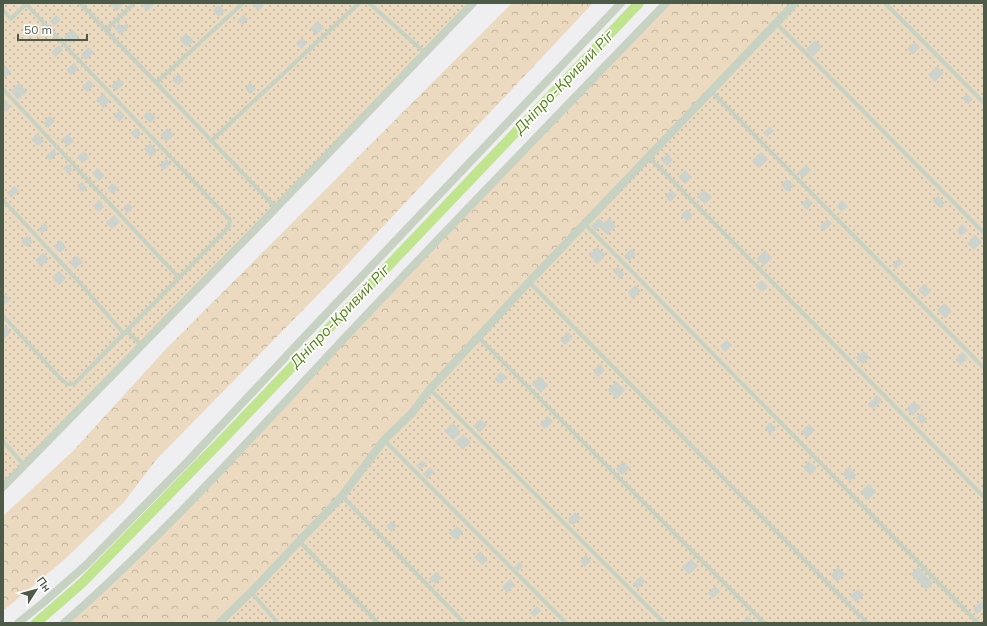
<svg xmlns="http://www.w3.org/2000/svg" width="987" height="626" font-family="Mulish,sans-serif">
	<defs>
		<pattern id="forest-crowns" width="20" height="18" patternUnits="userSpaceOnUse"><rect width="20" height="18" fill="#ebdabf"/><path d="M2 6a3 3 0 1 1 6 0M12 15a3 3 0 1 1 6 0" fill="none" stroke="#c1b49d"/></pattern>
		<pattern id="garden-dots" width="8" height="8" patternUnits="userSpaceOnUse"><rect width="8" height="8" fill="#ebdabf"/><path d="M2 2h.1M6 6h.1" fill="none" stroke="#c1b49d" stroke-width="1.8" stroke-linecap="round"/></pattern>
	</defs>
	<rect width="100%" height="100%" fill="#efeef1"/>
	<!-- forest -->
	<path fill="url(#forest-crowns)" d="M 512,3 L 593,3 L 344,268 L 156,460 L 124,502 L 65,559 L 3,611 L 3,516 L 73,451 L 165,350 Z
		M 666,3 L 795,3 L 354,481 L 219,623 L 64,623 L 124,569 Z"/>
	<!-- garden -->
	<path fill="url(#garden-dots)" d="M 3,3 L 473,3 L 3,487 Z
		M 795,3 L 984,3 L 984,623 L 219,623 L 342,496 L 372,455 Z"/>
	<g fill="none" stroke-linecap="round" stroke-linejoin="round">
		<!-- canal -->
		<path stroke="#c1e58f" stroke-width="10" d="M 36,623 L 82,583 L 226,436 L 639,3"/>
	</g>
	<!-- building -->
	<path fill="#ccd2cc" d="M 112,3 L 121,3 L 123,5 L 117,11 L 110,5 Z
		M 143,3 L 152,3 L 154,5 L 147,11 L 141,5 Z
		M 255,3 L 262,3 L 264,5 L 258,11 L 253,5 Z
		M 218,5 L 225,11 L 219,17 L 213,10 Z
		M 56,15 L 61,20 L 54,26 L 50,21 Z
		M 243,15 L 248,19 L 243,25 L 238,21 Z
		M 318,21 L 324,28 L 316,35 L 310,28 Z
		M 119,23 L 122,27 L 127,23 L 129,27 L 120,35 L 114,28 Z
		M 72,29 L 79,36 L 70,44 L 64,37 Z
		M 186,33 L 194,41 L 187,47 L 180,40 Z
		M 302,38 L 307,43 L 301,49 L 296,43 Z
		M 815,40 L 822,47 L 813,56 L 806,49 Z
		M 914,42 L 920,47 L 913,54 L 907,49 Z
		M 59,45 L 63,50 L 56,57 L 51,52 Z
		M 89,47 L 94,52 L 86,60 L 81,54 Z
		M 3,63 L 11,72 L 3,79 Z
		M 74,63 L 79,69 L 71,75 L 66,70 Z
		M 937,66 L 944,73 L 935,82 L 928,75 Z
		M 179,74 L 184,80 L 178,85 L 172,80 Z
		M 119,78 L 124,84 L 116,91 L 111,86 Z
		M 89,80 L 94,85 L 87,92 L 82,87 Z
		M 19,83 L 27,92 L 18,100 L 11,91 Z
		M 250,83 L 256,89 L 250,94 L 245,88 Z
		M 103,93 L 110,101 L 103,108 L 96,100 Z
		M 967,94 L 973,100 L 968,104 L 962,98 Z
		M 5,100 L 11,107 L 5,112 L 3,109 L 3,102 Z
		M 120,110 L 125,116 L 119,122 L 114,116 Z
		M 149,111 L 156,118 L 150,123 L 143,116 Z
		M 50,116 L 55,121 L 48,128 L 43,123 Z
		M 770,127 L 774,131 L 767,137 L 763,133 Z
		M 136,128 L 141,134 L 136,139 L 130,133 Z
		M 167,128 L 174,135 L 166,142 L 160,135 Z
		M 37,133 L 44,141 L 38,146 L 31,139 Z
		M 68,134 L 74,141 L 68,146 L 61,140 Z
		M 150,143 L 157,151 L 151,157 L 144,149 Z
		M 53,149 L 57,154 L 50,161 L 46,156 Z
		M 84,151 L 89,157 L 83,163 L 77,157 Z
		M 761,152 L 768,159 L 759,168 L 752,161 Z
		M 668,154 L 673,160 L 667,166 L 661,160 Z
		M 166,159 L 171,164 L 164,170 L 159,165 Z
		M 67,164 L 73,170 L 68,174 L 63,168 Z
		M 806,165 L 811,170 L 803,178 L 798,173 Z
		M 98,168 L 105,176 L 99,181 L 92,173 Z
		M 685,170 L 692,177 L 685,184 L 678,177 Z
		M 787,179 L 794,186 L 788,192 L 781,185 Z
		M 82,182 L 87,188 L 83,192 L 77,186 Z
		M 113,183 L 119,189 L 112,194 L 107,188 Z
		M 14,186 L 19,191 L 11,198 L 7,193 Z
		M 672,190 L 677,195 L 670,202 L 665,196 Z
		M 704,190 L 712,197 L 705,204 L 697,197 Z
		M 938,196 L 945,203 L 940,208 L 933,201 Z
		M 808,198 L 813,203 L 807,210 L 801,204 Z
		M 99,200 L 104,207 L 98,212 L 93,206 Z
		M 842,200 L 848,206 L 842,212 L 836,206 Z
		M 129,203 L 133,207 L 127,213 L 123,208 Z
		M 687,209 L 693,215 L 687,221 L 681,215 Z
		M 114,215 L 120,222 L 112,229 L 106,223 Z
		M 599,218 L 604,223 L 609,218 L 616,226 L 607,235 L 599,227 L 596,231 L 591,226 Z
		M 827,219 L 832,223 L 824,231 L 820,227 Z
		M 45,223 L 48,228 L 42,233 L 38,229 Z
		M 962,224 L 968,230 L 962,236 L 956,230 Z
		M 975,235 L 982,242 L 974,250 L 967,243 Z
		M 27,236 L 33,242 L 27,247 L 21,241 Z
		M 60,240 L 66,247 L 60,253 L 54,246 Z
		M 597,247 L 606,255 L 597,264 L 589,255 Z
		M 631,249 L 636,254 L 629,261 L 624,256 Z
		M 765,250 L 772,258 L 764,266 L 757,258 Z
		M 43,253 L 49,259 L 41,267 L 35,260 Z
		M 77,256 L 83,262 L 75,269 L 69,262 Z
		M 899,258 L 903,263 L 896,269 L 892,265 Z
		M 618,267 L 625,274 L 620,279 L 613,271 Z
		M 59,271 L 66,278 L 59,285 L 52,277 Z
		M 762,280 L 768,287 L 762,292 L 756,285 Z
		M 924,284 L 931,291 L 925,297 L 918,290 Z
		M 635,285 L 641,291 L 633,299 L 628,293 Z
		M 5,294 L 10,299 L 3,306 L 3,295 Z
		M 944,303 L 952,311 L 945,318 L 937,310 Z
		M 6,326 L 11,332 L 3,340 L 3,329 Z
		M 568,332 L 573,337 L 565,345 L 560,340 Z
		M 727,340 L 732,345 L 725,352 L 720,346 Z
		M 863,351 L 870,357 L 863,364 L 856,358 Z
		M 962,352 L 968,358 L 961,365 L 955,359 Z
		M 600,364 L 605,370 L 598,377 L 593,371 Z
		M 501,372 L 507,377 L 500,384 L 494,379 Z
		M 540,376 L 548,385 L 541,393 L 532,384 Z
		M 616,381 L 625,390 L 617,399 L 608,390 Z
		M 877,395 L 882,400 L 873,409 L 868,404 Z
		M 914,401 L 921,407 L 913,416 L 906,409 Z
		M 921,413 L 927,419 L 922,424 L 916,418 Z
		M 548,416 L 553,422 L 545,429 L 540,424 Z
		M 481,419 L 487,425 L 480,432 L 473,426 Z
		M 770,422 L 776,428 L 770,434 L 765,428 Z
		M 453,423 L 461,432 L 453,440 L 444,431 Z
		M 809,424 L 815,430 L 807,438 L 801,432 Z
		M 463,435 L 471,442 L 463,450 L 455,442 Z
		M 422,460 L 426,464 L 420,470 L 416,466 Z
		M 623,461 L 630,468 L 622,475 L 616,469 Z
		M 809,461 L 817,468 L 810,475 L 803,467 Z
		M 430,467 L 434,472 L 427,479 L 423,474 Z
		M 849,467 L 856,475 L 850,481 L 842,474 Z
		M 869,484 L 876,492 L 868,500 L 860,492 Z
		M 575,512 L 581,518 L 573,525 L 568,519 Z
		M 392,521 L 397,526 L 391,532 L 386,526 Z
		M 457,526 L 463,532 L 456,540 L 449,533 Z
		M 480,551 L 488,560 L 482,565 L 474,557 Z
		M 586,555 L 591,561 L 585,567 L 580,561 Z
		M 691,559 L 698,566 L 689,574 L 682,567 Z
		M 520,562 L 523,566 L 518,571 L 514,567 Z
		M 838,567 L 845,574 L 837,582 L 831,575 Z
		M 918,567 L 933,583 L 926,590 L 911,574 Z
		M 436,572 L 442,578 L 435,584 L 429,579 Z
		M 641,576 L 645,581 L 638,589 L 633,584 Z
		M 510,579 L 515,585 L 507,593 L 502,587 Z
		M 715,586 L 720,591 L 713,598 L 708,593 Z
		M 858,589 L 864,595 L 856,602 L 850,596 Z
		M 982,601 L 984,604 L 984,608 L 977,614 L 973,609 Z
		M 537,606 L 541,611 L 534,617 L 530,613 Z
		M 748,616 L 754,623 L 741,623 Z"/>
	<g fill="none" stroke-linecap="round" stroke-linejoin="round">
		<!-- lane -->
		<path stroke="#c7d2c2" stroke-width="4" d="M 80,3 L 276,208
			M 369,3 L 425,53
			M 885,3 L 984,103
			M 3,10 L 11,19 L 26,4 L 230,220 L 229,226 L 224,232 L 74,384 L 67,384 L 60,378 L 3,316
			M 776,23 L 984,233
			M 106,30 L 134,3
			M 156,83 L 243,3
			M 3,89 L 179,278
			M 711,91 L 984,368
			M 211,141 L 359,3
			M 649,157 L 984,497
			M 3,200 L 79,282 L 124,334
			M 585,224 L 978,623
			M 529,282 L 867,623
			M 127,331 L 142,346
			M 478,337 L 764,623
			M 430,389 L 664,623
			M 384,440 L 566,623
			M 3,441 L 24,465
			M 342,496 L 464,623
			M 299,541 L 378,623
			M 251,592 L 278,623"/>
		<!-- street -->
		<path stroke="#c7d2c2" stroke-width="8" d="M 3,487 L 276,208 L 473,3
			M 18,623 L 44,602 L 86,565 L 188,461 L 307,334 L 621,3
			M 64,623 C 162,537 249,440 338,345 C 446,230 556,117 666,3
			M 219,623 L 251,592 L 342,496 L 384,440 L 412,413 L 430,389 L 529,282 L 795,3"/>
	</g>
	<g text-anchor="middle" stroke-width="3.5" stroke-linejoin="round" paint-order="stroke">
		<!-- water labels -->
		<g font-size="15" font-style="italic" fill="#548315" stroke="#fff">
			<text transform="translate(564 82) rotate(-46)" y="5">Дніпро-Кривий Ріг</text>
			<text transform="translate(340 316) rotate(-46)" y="5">Дніпро-Кривий Ріг</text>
		</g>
	</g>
	<!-- border -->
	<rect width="987" height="626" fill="none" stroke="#4d5a48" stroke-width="8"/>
	<!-- north arrow -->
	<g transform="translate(36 590) rotate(54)" stroke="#ffffff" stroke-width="3" paint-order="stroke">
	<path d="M0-3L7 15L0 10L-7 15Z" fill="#4d5a48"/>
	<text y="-6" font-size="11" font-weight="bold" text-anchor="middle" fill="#4d5a48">Пн</text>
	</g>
	<!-- scale -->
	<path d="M18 34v6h69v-6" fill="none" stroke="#4d5a48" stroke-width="2"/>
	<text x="24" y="34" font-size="12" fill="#4d5a48" stroke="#ffffff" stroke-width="3" paint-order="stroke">50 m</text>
</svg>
